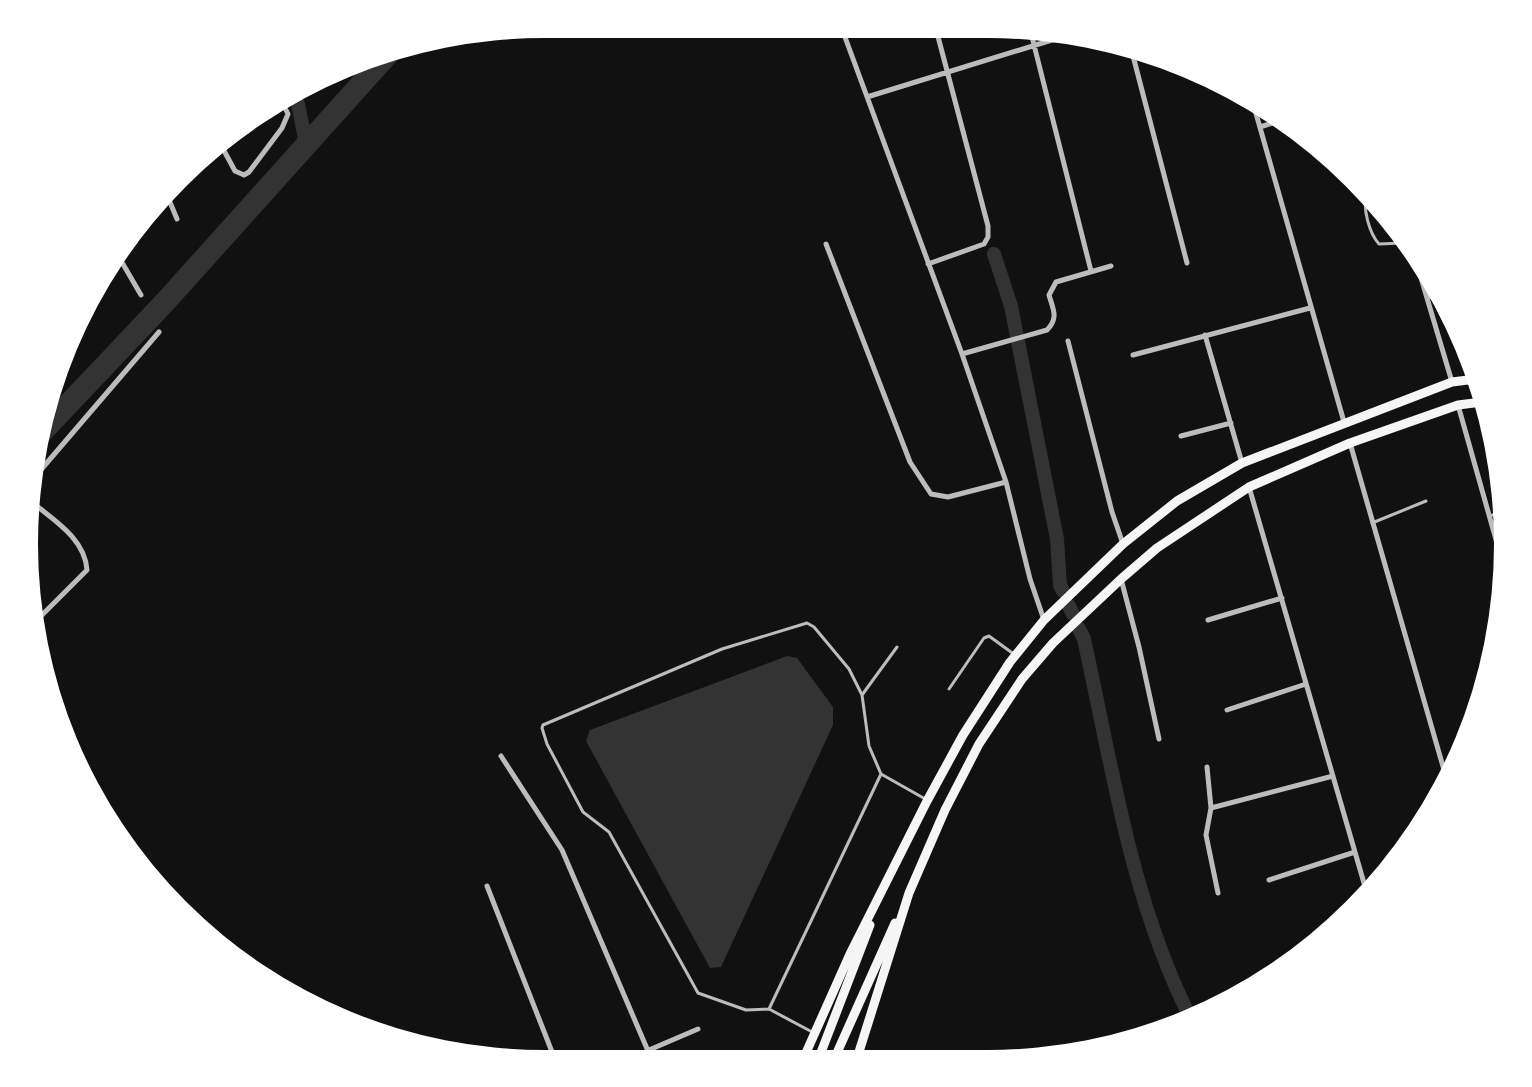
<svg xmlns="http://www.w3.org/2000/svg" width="1532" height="1087" font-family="'Roboto Condensed',sans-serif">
	<rect width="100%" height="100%" fill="#111"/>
	<!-- water -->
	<path fill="#333" d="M 787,656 L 797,658 L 833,707 L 833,725 L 721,967 L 710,968 L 586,741 L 590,730 Z"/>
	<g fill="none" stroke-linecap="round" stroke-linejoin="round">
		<!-- canal -->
		<path stroke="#333" stroke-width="14" d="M 294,96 L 298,104 L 306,144
			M 994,254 L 1011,306 L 1057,539 L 1060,585 L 1063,591
			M 1069,606 L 1073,614
			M 1079,629 L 1084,639 C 1112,766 1131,900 1190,1017"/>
		<!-- river -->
		<path stroke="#333" stroke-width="22" d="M 42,432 L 166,301 L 389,53"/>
		<!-- service -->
		<path stroke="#bcbcbc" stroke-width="3" d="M 1366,195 C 1363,209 1369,233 1379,244 L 1403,243
			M 1396,233 L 1400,243
			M 1428,298 L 1438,295
			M 1489,516 L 1500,513
			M 1372,523 L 1426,501
			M 949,689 L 984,638 L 989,636 L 1015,655
			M 862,695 L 897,647
			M 769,1009 L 881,774
			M 814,1033 L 769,1009 L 746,1010 L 698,993 L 609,832 L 583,812 L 547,744 L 542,728 L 543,725 L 722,649 L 807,623 L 814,627 L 849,669 L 862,695 L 869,746 L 881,774 L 927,800"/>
		<!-- minor -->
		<path stroke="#bcbcbc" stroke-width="5" d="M 842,29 L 962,354 L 1006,482 L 1030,579 L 1044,620
			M 1031,33 L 1091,271
			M 1132,52 L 1187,263
			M 867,97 L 1065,36
			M 1253,103 L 1344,422
			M 1260,127 L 1279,121
			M 222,147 L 235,171 L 244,175 L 249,172 L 282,128 L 288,114 L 282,102
			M 167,195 L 177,219
			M 826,244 L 910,462 L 931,494 L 948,497 L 1006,482
			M 120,259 L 141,295
			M 1416,261 L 1452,382
			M 928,264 L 984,244 L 988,237 L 988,226 L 936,29
			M 1205,335 L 1242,463
			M 1068,341 L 1112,512 L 1123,544
			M 962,354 L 1047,330 C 1059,318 1053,309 1049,295 L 1056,282 L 1111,266
			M 1133,355 L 1310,308
			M 1458,405 L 1502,561
			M 1181,436 L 1231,423
			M 1350,443 L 1446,777
			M 33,479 L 159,332
			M 1249,487 L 1366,890
			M 33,503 C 55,521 85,539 87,570 L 36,621
			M 1121,579 L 1139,647 L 1159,739
			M 1208,620 L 1282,598
			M 1227,710 L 1306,684
			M 501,756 L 562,850 L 648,1051
			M 1207,767 L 1211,808
			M 1269,880 L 1355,852
			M 487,886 L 554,1057
			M 1218,893 L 1206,835 L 1211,808 L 1333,776
			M 635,1056 L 698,1029"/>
		<!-- secondary -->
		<path stroke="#f5f5f5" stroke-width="9" d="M 805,1055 L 850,954 L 927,801 L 963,735 L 1010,662 L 1044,620 L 1123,544 L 1177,501 L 1242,463 L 1452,382 L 1476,379
			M 820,1055 L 870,925
			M 836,1055 L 895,923
			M 858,1055 L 909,893 L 945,810 L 979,744 L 1022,679 L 1053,643 L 1121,579 L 1157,548 L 1249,487 L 1350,443 L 1458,405 L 1482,402"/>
	</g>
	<!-- crop -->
	<path d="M0 0H1532V1087H0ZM544 38H988A506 506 0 0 1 1494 544V544A506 506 0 0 1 988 1050H544A506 506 0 0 1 38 544V544A506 506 0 0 1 544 38Z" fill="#fff" fill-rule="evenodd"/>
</svg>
